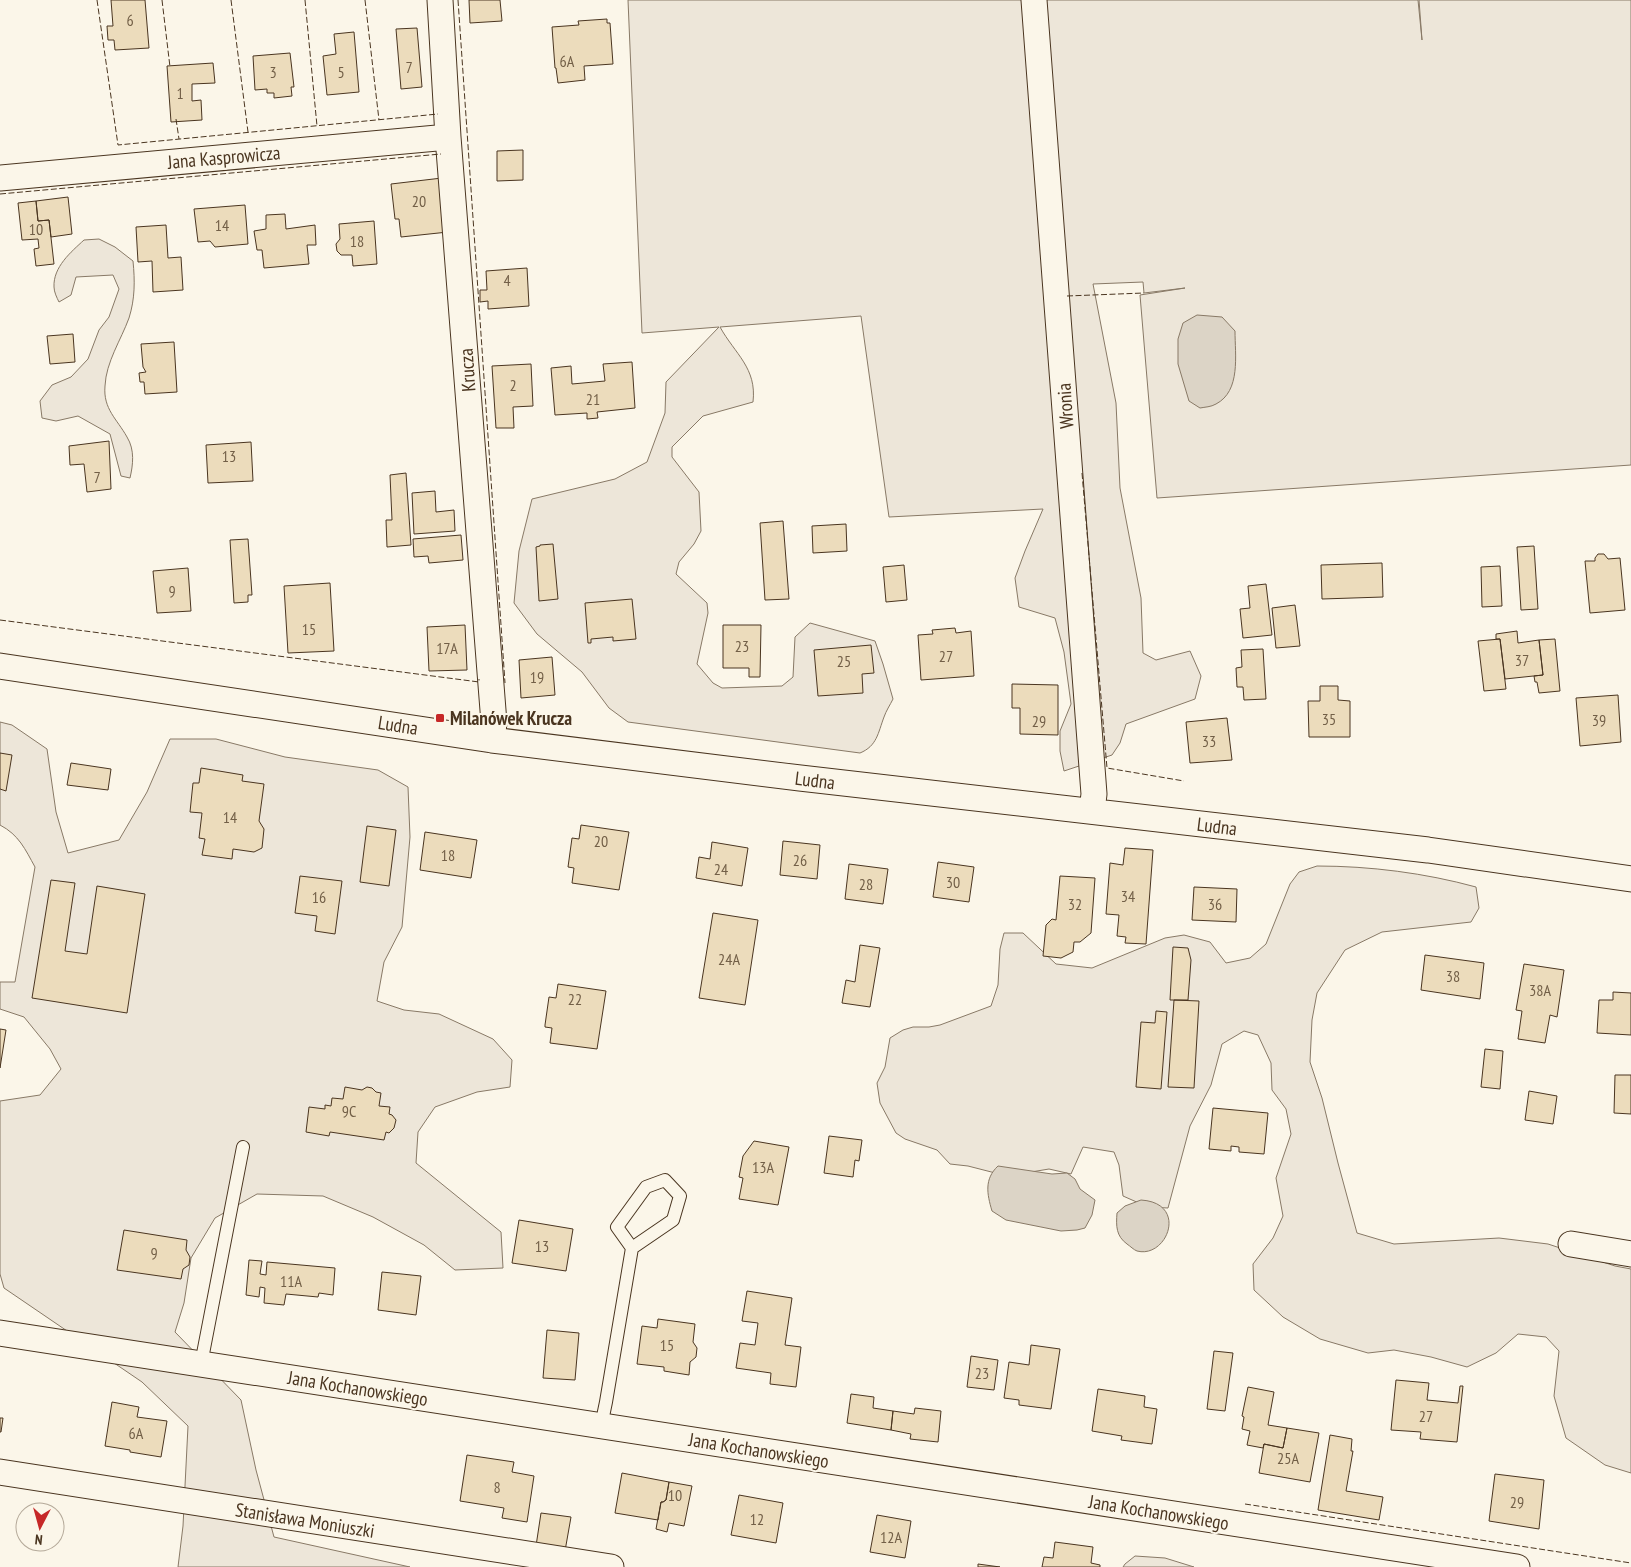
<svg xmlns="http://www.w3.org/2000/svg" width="1631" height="1567" font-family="'PT Sans Narrow',sans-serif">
	<rect width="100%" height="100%" fill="#fbf6e9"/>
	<!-- green -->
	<path fill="#ede6d9" stroke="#887966" d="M 628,0 L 1418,0 L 1422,40 L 1419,0 L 1631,0 L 1631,465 L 1157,498 L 1140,295 L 1185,288 L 1144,293 L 1143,282 L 1093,284 L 1116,403 L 1120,488 L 1141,598 L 1143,653 L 1156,660 L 1190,651 L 1201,676 L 1195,699 L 1126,724 L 1120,743 L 1112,755 L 1064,771 L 1060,751 L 1060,731 L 1071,704 L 1064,652 L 1055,618 L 1019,607 L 1015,578 L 1025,551 L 1043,509 L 889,517 L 861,316 L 720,327 C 735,354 757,368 753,402 L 703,416 L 672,447 L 672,457 L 699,492 L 701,531 L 694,544 L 679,562 L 676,574 L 707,603 L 708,613 L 697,664 L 713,683 L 722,688 L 782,686 L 793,677 L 795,637 L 810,623 L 875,641 L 883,664 L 893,699 C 890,705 886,711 884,717 C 878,733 877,746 860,753 L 628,722 L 609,708 L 582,672 L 537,634 L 514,603 L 519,551 L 532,499 L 615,479 L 647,462 L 665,413 L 666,382 L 719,327 L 642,333 Z
		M 99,239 L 115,247 L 133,261 C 135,281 135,299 129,318 C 121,340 106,362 105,386 C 103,409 117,419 127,437 C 135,450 133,465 130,478 L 121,476 L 110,434 L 78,416 L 56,421 L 42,418 L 40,401 L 52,385 L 71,377 L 88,359 L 99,330 L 109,317 L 119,289 L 113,275 L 76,277 L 71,295 L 59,302 C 57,298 54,292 54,287 C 53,267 71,252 84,240 Z
		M 0,722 L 12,725 L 47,749 L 56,812 L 68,853 L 119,840 L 147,792 L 170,739 L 216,739 L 285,757 L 378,770 L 408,787 L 410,837 L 402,927 L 384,962 L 377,1001 L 404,1010 L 439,1014 L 493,1039 L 512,1060 L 510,1087 L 477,1092 L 435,1107 L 418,1132 L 416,1163 L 501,1232 L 503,1268 L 455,1270 L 424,1245 L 373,1217 L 323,1196 L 257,1194 L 215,1218 L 191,1258 L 184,1303 L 175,1332 L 241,1400 L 256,1470 L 274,1537 L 410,1567 L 178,1567 L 183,1526 L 188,1426 L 142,1382 L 4,1288 L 0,1274 L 0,1101 L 40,1095 L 61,1069 L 50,1049 L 24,1017 L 0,1009 L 0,982 L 15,982 L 35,867 C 25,849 19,835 0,825 Z
		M 1317,866 C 1370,866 1425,873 1476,887 L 1479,908 L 1471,922 L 1382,932 L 1345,950 L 1317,993 L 1312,1020 L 1310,1062 L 1322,1098 L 1338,1163 L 1357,1233 L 1394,1244 L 1499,1238 L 1548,1244 L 1615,1266 L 1631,1269 L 1631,1473 L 1605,1465 L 1566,1438 L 1554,1396 L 1559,1351 L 1546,1337 L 1518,1334 L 1496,1353 L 1467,1367 L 1431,1357 L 1394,1350 L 1368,1353 L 1320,1339 L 1283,1317 L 1254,1290 L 1253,1264 L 1273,1238 L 1283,1216 L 1276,1178 L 1291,1134 L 1286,1109 L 1272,1090 L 1271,1063 L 1258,1035 L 1244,1031 L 1222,1044 L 1211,1085 L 1190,1126 L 1168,1208 L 1148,1207 L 1123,1196 L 1119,1165 L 1114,1152 L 1083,1147 L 1071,1174 L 1049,1169 L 1007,1176 L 968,1166 L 950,1164 L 937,1150 L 905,1139 L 896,1133 L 880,1103 L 877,1083 L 885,1067 L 890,1038 L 903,1030 L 913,1027 L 929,1027 L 940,1025 L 991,1006 L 998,985 L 1000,949 L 1004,933 L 1023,933 L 1056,964 L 1092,968 L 1165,938 L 1184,935 L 1210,942 L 1226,963 L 1250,958 L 1266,944 L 1290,884 L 1299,872 Z
		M 1135,1556 L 1165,1558 L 1194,1567 L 1123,1567 L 1125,1564 Z"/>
	<!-- water -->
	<path fill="#dcd4c6" stroke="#887966" d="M 1197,315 L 1222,317 L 1235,331 C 1235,355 1241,391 1216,404 C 1211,407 1205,407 1200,408 L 1189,401 L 1178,364 L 1178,339 L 1183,323 Z
		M 998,1166 L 1052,1174 L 1067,1173 L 1075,1179 L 1080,1189 L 1095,1200 L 1092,1215 L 1085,1228 L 1077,1230 L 1061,1231 L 1006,1220 L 992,1211 C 987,1194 984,1179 998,1166 Z
		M 1141,1200 C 1189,1203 1167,1259 1137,1251 C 1134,1250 1130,1246 1127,1244 C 1116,1236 1116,1226 1117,1213 L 1125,1206 Z"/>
	<!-- building -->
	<path fill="#ecdcbc" stroke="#4a3520" d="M 111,0 L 145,0 L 149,48 L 115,50 L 114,40 L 108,40 L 107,26 L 113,26 Z
		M 469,0 L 500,0 L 502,21 L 470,23 Z
		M 607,19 L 607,23 L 610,23 L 613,64 L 584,66 L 585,80 L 558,83 L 556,68 L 555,68 L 552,27 L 579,25 L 578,21 Z
		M 417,28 L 422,87 L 401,89 L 396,29 Z
		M 354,32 L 359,92 L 327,95 L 323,56 L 336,54 L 334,34 Z
		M 290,53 L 294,87 L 291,87 L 292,96 L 274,98 L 274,93 L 267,93 L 267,89 L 255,90 L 253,56 Z
		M 213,63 L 215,83 L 192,84 L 192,101 L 201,100 L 202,120 L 171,122 L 167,66 Z
		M 523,150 L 523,180 L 497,181 L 497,151 Z
		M 442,178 L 448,232 L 401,237 L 399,219 L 395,219 L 391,184 Z
		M 68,197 L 72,234 L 51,237 L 49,220 L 38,221 L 36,201 Z
		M 36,201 L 38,221 L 49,220 L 54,264 L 36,266 L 34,249 L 39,248 L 38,239 L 22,240 L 18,203 Z
		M 245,205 L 248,244 L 215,247 L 210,241 L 198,242 L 194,209 Z
		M 285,214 L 286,229 L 315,225 L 316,245 L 307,245 L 309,264 L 264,268 L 262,250 L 257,250 L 254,231 L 266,229 L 266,215 Z
		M 374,221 L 377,264 L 353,266 L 352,255 L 341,255 L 337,251 L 336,244 L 340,239 L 339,224 Z
		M 166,225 L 168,258 L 181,257 L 183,290 L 153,292 L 152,261 L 138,262 L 136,227 Z
		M 527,268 L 529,306 L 488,309 L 488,301 L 480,302 L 480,290 L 487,290 L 486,271 Z
		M 73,334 L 75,362 L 50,364 L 47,336 Z
		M 174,342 L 177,392 L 145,394 L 144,382 L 140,382 L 139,373 L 146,372 L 143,367 L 141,344 Z
		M 632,362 L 635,408 L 597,412 L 598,418 L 587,419 L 587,413 L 555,415 L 551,368 L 571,366 L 572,384 L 605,381 L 603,364 Z
		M 531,364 L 533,406 L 513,407 L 514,428 L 496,428 L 492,366 Z
		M 109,441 L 111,489 L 87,492 L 84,464 L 70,465 L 69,446 Z
		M 251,442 L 253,481 L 208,483 L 206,445 Z
		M 406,473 L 411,545 L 387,547 L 386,520 L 392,520 L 390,475 Z
		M 435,491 L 436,512 L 454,510 L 455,531 L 414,534 L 412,493 Z
		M 783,521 L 789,599 L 765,600 L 760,523 Z
		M 846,524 L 847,551 L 813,553 L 812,526 Z
		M 461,535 L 463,560 L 429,563 L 428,556 L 414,557 L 413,539 Z
		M 248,539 L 252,595 L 248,595 L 248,602 L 234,603 L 230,540 Z
		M 553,544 L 558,599 L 539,601 L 536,547 L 540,546 L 540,545 Z
		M 1534,546 L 1538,609 L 1521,610 L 1517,547 Z
		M 1598,554 L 1604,554 L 1608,559 L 1620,558 L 1625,610 L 1590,613 L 1585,561 L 1595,561 L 1595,558 Z
		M 1382,563 L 1383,597 L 1322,599 L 1321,565 Z
		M 904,565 L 907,600 L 886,602 L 883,567 Z
		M 1500,566 L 1502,606 L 1482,607 L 1481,567 Z
		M 188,568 L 191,611 L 157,613 L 153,571 Z
		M 330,583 L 334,651 L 288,653 L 284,586 Z
		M 1266,584 L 1272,635 L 1243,638 L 1240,609 L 1250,608 L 1248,586 Z
		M 632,599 L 636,639 L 613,641 L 613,637 L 591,639 L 591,643 L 588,643 L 585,603 Z
		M 1295,605 L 1300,646 L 1276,648 L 1272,608 Z
		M 465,625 L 467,670 L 429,671 L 427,627 Z
		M 723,625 L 761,625 L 760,677 L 749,677 L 749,668 L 723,668 Z
		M 955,628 L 956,633 L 971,631 L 974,676 L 921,680 L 918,635 L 933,634 L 932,630 Z
		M 1517,631 L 1518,643 L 1539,640 L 1543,675 L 1505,679 L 1500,639 L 1496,639 L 1496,634 Z
		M 1500,639 L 1506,689 L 1484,691 L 1478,641 Z
		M 1555,639 L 1560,691 L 1539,693 L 1537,682 L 1535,682 L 1534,676 L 1543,675 L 1539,640 Z
		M 871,645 L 874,673 L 862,674 L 863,693 L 818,696 L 814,650 Z
		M 1263,649 L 1266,699 L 1244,700 L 1243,687 L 1237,687 L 1236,668 L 1242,667 L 1241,650 Z
		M 552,657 L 555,695 L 521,698 L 519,660 Z
		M 1012,684 L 1058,685 L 1058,735 L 1020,734 L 1020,708 L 1012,708 Z
		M 1320,686 L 1338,686 L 1338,700 L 1350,701 L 1350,737 L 1309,737 L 1308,701 L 1320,701 Z
		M 1618,695 L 1621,742 L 1580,746 L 1576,698 Z
		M 1227,718 L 1232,760 L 1190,763 L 1186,722 Z
		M 0,753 L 12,755 L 6,791 L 0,789 Z
		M 71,763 L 111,769 L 108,790 L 67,785 Z
		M 201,768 L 243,775 L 242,781 L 264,784 L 259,821 L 264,829 L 262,848 L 254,852 L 233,849 L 232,859 L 202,855 L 205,839 L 199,838 L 202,813 L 190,812 L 193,783 L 199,783 Z
		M 581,825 L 629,832 L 619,890 L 572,883 L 574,868 L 568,867 L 572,838 L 579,839 Z
		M 367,826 L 396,830 L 389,886 L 360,882 Z
		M 425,832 L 477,840 L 471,878 L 420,870 Z
		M 783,841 L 820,845 L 817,879 L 780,875 Z
		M 712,842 L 748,848 L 742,886 L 696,878 L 699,857 L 710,859 Z
		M 1125,848 L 1153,850 L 1146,944 L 1125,943 L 1126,937 L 1117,936 L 1119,915 L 1106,914 L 1110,863 L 1123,865 Z
		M 938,862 L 974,867 L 969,902 L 933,897 Z
		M 849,864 L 888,869 L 883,904 L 845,899 Z
		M 300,876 L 342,881 L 335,934 L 315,931 L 317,916 L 295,913 Z
		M 1060,876 L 1095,878 L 1091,933 L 1080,942 L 1074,942 L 1073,952 L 1061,958 L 1043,956 L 1046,925 L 1052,919 L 1056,920 Z
		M 51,880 L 75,883 L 65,951 L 87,954 L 97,886 L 145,894 L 127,1013 L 32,998 Z
		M 1194,887 L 1237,889 L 1236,922 L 1192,920 Z
		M 713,913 L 758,920 L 745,1005 L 699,998 Z
		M 860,945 L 880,948 L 870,1007 L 842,1003 L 846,980 L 855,982 Z
		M 1173,947 L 1188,948 L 1191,960 L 1188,1000 L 1170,1000 Z
		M 1425,955 L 1484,963 L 1480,999 L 1421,990 Z
		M 1524,964 L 1564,970 L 1557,1017 L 1550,1015 L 1545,1043 L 1518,1039 L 1522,1011 L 1516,1010 Z
		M 558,984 L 606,991 L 597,1049 L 550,1043 L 552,1028 L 545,1027 L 545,1025 L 549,997 L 556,998 Z
		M 1613,992 L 1631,993 L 1631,1035 L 1597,1033 L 1599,1000 L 1613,1000 Z
		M 1174,1000 L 1199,1001 L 1194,1088 L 1168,1087 Z
		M 1156,1011 L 1167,1012 L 1161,1089 L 1136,1087 L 1141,1022 L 1155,1023 Z
		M 0,1029 L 6,1030 L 0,1068 Z
		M 1485,1049 L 1503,1051 L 1500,1089 L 1481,1087 Z
		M 1615,1075 L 1631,1075 L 1631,1114 L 1614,1113 Z
		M 345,1087 L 362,1090 L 367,1087 L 372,1088 L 376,1092 L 381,1093 L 379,1106 L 390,1107 L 389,1114 L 392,1115 L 396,1120 L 394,1128 L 389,1133 L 386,1132 L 384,1140 L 330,1132 L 329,1136 L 306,1132 L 309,1107 L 325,1109 L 325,1105 L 331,1106 L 332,1098 L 343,1099 Z
		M 1529,1091 L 1557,1096 L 1553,1124 L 1525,1120 Z
		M 1213,1108 L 1268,1113 L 1264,1154 L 1239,1152 L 1239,1147 L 1231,1146 L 1231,1151 L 1209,1149 Z
		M 829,1136 L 862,1140 L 859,1161 L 855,1160 L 853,1177 L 824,1173 Z
		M 754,1141 L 789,1147 L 778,1205 L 739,1199 L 743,1178 L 739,1177 L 743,1156 Z
		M 519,1220 L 573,1229 L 566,1271 L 512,1263 Z
		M 124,1230 L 187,1240 L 186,1250 L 190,1257 L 189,1265 L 183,1269 L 181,1279 L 117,1270 Z
		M 249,1260 L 262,1261 L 260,1274 L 266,1275 L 267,1262 L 335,1268 L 333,1295 L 319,1293 L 318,1297 L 286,1294 L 284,1305 L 264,1303 L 265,1288 L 260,1287 L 259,1297 L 246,1295 Z
		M 382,1272 L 421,1276 L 416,1315 L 378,1310 Z
		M 747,1291 L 792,1298 L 785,1345 L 801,1347 L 796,1387 L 770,1384 L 771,1373 L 736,1368 L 740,1343 L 755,1345 L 758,1323 L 742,1321 Z
		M 658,1319 L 695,1324 L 693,1342 L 697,1348 L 696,1357 L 690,1362 L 689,1375 L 664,1371 L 664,1367 L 637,1364 L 642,1326 L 657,1328 Z
		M 547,1330 L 579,1333 L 575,1380 L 543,1378 Z
		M 1031,1345 L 1060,1349 L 1051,1409 L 1019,1405 L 1019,1400 L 1004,1398 L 1009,1362 L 1029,1365 Z
		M 1214,1351 L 1233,1353 L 1225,1411 L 1207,1409 Z
		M 971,1356 L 998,1360 L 994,1390 L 967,1387 Z
		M 1396,1380 L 1429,1383 L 1427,1400 L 1458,1403 L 1460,1386 L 1463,1386 L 1457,1442 L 1420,1439 L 1421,1432 L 1391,1430 Z
		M 1248,1387 L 1274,1392 L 1268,1425 L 1287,1428 L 1283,1448 L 1264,1444 L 1263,1448 L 1247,1445 L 1250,1431 L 1242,1429 L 1244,1417 L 1242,1416 Z
		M 1098,1389 L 1145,1396 L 1144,1407 L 1157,1409 L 1152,1444 L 1121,1440 L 1122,1436 L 1092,1431 Z
		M 851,1394 L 874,1397 L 873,1408 L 893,1411 L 891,1430 L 847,1423 Z
		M 112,1402 L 139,1407 L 137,1417 L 167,1421 L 161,1457 L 130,1452 L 130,1450 L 105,1446 Z
		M 915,1408 L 941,1411 L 938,1442 L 910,1439 L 911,1434 L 891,1430 L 893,1411 L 914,1414 Z
		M 0,1418 L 3,1418 L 1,1432 L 0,1432 Z
		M 1287,1428 L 1319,1433 L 1310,1482 L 1259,1473 L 1264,1444 L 1283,1448 Z
		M 1330,1435 L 1352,1439 L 1351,1451 L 1353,1451 L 1346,1491 L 1383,1497 L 1379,1520 L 1318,1510 Z
		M 467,1455 L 514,1462 L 512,1472 L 534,1476 L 527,1522 L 502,1518 L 504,1508 L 460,1501 Z
		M 622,1473 L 669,1482 L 666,1500 L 663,1502 L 661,1502 L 658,1520 L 615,1513 Z
		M 1495,1474 L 1544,1480 L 1539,1529 L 1489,1521 Z
		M 669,1482 L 692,1486 L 684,1526 L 669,1523 L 667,1532 L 656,1529 L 661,1502 L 663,1502 L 666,1500 Z
		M 739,1495 L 783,1503 L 776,1543 L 731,1535 Z
		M 541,1513 L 571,1517 L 565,1551 L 536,1546 Z
		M 877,1515 L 911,1521 L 905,1558 L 870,1552 Z
		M 1055,1542 L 1093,1547 L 1091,1563 L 1100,1565 L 1100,1567 L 1042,1567 L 1044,1557 L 1053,1558 Z
		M 978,1564 L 1000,1567 L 978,1567 Z"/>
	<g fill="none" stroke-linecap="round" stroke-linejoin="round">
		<defs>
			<path id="lane" d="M 201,1364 L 243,1147
				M 601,1426 L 606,1402 L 632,1248 L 673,1220 L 680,1196 L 665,1180 L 646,1187 L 617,1227 L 632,1248"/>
			<path id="street" d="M 440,0 L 448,137 L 494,723 L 492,740
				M 1034,0 L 1094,794 L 1092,811
				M 0,178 L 448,137
				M 0,666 L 492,740 L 800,778 L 1428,850 L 1631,879
				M 1571,1244 L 1631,1254
				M 0,1333 L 1517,1567
				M 0,1472 L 611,1567"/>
		</defs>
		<!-- lane casing -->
		<use href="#lane" stroke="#4a3520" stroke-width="14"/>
		<!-- street casing -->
		<use href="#street" stroke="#4a3520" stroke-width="27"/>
		<!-- lane -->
		<use href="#lane" stroke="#fbf6e9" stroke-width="12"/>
		<!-- street -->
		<use href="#street" stroke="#fbf6e9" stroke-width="25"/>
		<!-- fence -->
		<path stroke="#4a3520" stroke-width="1" stroke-dasharray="6 2.5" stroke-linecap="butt" d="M 97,0 L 118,145 L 438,114
			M 162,0 L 170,67
			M 231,0 L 248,132
			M 305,0 L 317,126
			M 365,0 L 379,120
			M 458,0 L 505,683
			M 176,119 L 179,139
			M 0,194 L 441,154
			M 1067,296 L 1144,293
			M 1082,473 L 1107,768 L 1184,781
			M 0,620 L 479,682 L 479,679
			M 1245,1504 L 1631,1563"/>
	</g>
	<!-- markers -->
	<rect fill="#c62828" stroke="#fbf6e9" stroke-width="2" x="435" y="713" width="10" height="10" rx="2.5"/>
	<g text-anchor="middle" stroke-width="4" stroke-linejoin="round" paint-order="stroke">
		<!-- number labels -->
		<g font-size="16" fill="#725f47">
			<text x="130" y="26">6</text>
			<text x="567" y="67">6A</text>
			<text x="409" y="73">7</text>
			<text x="273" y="78">3</text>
			<text x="341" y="78">5</text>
			<text x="180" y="99">1</text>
			<text x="419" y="207">20</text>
			<text x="222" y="231">14</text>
			<text x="36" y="235">10</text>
			<text x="357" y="247">18</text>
			<text x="507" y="286">4</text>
			<text x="513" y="391">2</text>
			<text x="593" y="405">21</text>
			<text x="229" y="462">13</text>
			<text x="97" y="483">7</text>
			<text x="172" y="597">9</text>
			<text x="309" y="635">15</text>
			<text x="742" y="652">23</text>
			<text x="447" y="654">17A</text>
			<text x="946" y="662">27</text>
			<text x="1522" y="666">37</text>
			<text x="844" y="667">25</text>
			<text x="537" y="683">19</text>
			<text x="1329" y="725">35</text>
			<text x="1599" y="726">39</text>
			<text x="1039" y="727">29</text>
			<text x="1209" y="747">33</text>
			<text x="230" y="823">14</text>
			<text x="601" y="847">20</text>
			<text x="448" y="861">18</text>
			<text x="800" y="866">26</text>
			<text x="721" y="875">24</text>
			<text x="953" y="888">30</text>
			<text x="866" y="890">28</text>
			<text x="1128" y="902">34</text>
			<text x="319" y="903">16</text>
			<text x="1075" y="910">32</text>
			<text x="1215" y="910">36</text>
			<text x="729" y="965">24A</text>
			<text x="1453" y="982">38</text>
			<text x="1540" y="996">38A</text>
			<text x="575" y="1005">22</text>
			<text x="349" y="1117">9C</text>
			<text x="763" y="1173">13A</text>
			<text x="542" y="1252">13</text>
			<text x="154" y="1259">9</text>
			<text x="291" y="1287">11A</text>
			<text x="667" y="1351">15</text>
			<text x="982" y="1379">23</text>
			<text x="1426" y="1422">27</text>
			<text x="136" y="1439">6A</text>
			<text x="1288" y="1464">25A</text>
			<text x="497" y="1493">8</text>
			<text x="675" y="1501">10</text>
			<text x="1517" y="1508">29</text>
			<text x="757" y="1525">12</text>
			<text x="891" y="1543">12A</text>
		</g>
		<!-- street labels -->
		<g font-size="19" fill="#4a3520" stroke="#fbf6e9">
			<text transform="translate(224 157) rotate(-5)" y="7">Jana Kasprowicza</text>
			<text transform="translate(467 370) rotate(-94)" y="7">Krucza</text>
			<text transform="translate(1065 406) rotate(-94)" y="7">Wronia</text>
			<text transform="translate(398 725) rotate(9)" y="7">Ludna</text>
			<text transform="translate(815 780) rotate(7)" y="7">Ludna</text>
			<text transform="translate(1217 826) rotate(7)" y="7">Ludna</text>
			<text transform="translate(358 1388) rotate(9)" y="7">Jana Kochanowskiego</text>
			<text transform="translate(759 1450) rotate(9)" y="7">Jana Kochanowskiego</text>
			<text transform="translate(1159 1512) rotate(9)" y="7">Jana Kochanowskiego</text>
			<text transform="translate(305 1520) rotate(9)" y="7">Stanisława Moniuszki</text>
		</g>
		<!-- poi labels -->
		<g font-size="19" font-weight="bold" fill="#4a3520" stroke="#fbf6e9" text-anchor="start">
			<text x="450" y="725">Milanówek Krucza</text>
		</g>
	</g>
	<!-- north arrow -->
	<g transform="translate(40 1527) rotate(186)"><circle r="24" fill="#fbf6e9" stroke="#b4a999"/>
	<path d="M0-4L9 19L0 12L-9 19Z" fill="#c62828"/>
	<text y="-8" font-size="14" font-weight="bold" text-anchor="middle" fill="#4a3520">N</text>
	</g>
</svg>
